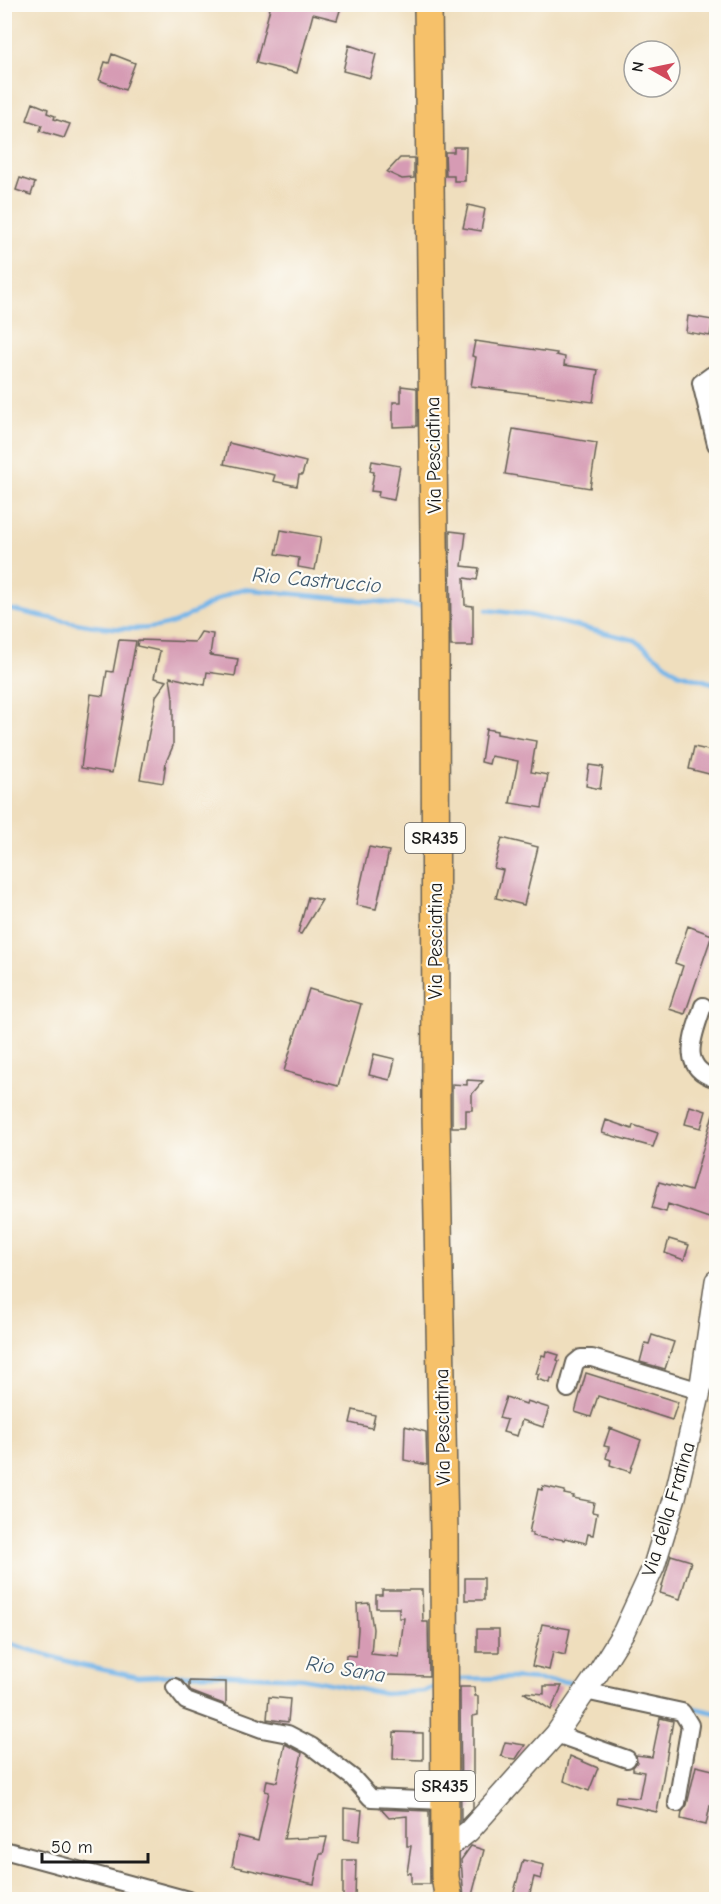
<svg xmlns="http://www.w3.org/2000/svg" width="721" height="1904" font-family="'Comic Neue',sans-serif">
	<rect width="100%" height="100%" fill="#fdfcf7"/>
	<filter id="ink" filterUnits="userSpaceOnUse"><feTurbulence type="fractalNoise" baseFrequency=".0167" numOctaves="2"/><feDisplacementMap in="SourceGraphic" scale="12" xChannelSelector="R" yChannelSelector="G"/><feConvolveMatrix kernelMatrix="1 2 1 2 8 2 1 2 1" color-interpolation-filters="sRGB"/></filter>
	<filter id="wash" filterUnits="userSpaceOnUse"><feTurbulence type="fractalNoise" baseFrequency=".008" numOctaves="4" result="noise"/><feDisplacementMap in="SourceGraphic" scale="24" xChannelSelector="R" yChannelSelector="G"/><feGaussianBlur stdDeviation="1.35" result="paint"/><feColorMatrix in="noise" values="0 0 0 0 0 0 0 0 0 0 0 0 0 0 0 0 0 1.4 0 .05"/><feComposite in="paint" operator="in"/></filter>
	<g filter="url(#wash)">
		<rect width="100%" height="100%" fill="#efdebd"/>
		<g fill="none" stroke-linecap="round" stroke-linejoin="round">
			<!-- stream -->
			<path stroke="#74b5e9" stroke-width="4.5" d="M 4,608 C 51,618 132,640 176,622 C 199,612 218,596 242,589 L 422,606
				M 487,610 L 529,615 L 635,640 L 678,673 L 716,684
				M 4,1642 L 80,1665 L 138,1677 L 204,1674 L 303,1678 L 385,1694 L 424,1691 L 435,1687
				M 454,1679 L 511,1678 L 584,1683
				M 682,1705 L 716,1713"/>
		</g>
		<g id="blocks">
			<!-- building -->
			<path fill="#d69bb4" d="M 271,4 L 342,4 L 337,20 L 313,14 L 297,73 L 256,63 Z
				M 349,45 L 376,54 L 370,78 L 343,71 Z
				M 112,54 L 135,63 L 125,90 L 99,80 L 105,62 L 109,63 Z
				M 33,103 L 48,109 L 47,113 L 55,116 L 54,119 L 70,124 L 64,138 L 40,131 L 42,125 L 27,120 Z
				M 454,147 L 466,147 L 465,181 L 454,181 L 454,176 L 446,176 L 445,152 L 454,152 Z
				M 400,158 L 414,158 L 414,178 L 402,179 L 387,172 Z
				M 20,178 L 35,183 L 31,195 L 16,190 Z
				M 468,205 L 485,209 L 481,231 L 463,228 Z
				M 688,316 L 713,320 L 710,336 L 686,332 Z
				M 475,341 L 557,353 L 556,355 L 565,357 L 564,365 L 598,370 L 593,402 L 471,386 L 476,357 L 472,356 Z
				M 401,386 L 417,388 L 417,426 L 393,427 L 393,402 L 401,402 Z
				M 513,429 L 597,443 L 590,488 L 505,474 Z
				M 229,443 L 306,462 L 302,475 L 299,475 L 297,486 L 273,481 L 275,475 L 224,464 Z
				M 372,461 L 400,466 L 394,500 L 378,497 L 379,492 L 371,491 L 374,472 L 370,471 Z
				M 281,530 L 321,537 L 315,570 L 298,567 L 299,558 L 276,554 Z
				M 450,531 L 466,533 L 462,566 L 479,568 L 477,580 L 464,578 L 465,605 L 473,606 L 473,646 L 451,646 Z
				M 201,632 L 213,634 L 210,655 L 238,659 L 235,676 L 207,672 L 205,685 L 170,677 L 173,698 L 173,746 L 166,762 L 163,783 L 140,779 L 156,696 L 167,681 L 154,678 L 160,651 L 137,646 L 138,640 L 195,642 Z
				M 119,640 L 136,641 L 112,773 L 81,768 L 91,694 L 103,696 L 107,671 L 113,672 Z
				M 486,729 L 497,731 L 497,734 L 536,741 L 531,772 L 548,775 L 542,808 L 510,803 L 518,761 L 491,756 L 489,764 L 481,762 Z
				M 694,747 L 717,752 L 717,776 L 689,769 Z
				M 589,765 L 603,767 L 600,789 L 586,786 Z
				M 502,838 L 538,847 L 524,905 L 496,898 L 503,870 L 494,868 Z
				M 369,847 L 389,851 L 376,909 L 356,905 Z
				M 308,897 L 322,900 L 301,934 L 298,933 Z
				M 688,926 L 712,935 L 685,1014 L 669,1009 L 683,966 L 675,963 Z
				M 309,989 L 361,1004 L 338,1086 L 284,1071 Z
				M 374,1054 L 395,1059 L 390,1080 L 369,1075 Z
				M 467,1080 L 483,1081 L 472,1094 L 472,1110 L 466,1110 L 466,1127 L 452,1127 L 452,1084 L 467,1085 Z
				M 690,1106 L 706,1111 L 701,1128 L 685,1124 Z
				M 713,1114 L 717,1114 L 717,1194 L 709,1218 L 668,1204 L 666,1212 L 652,1208 L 659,1182 L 691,1191 Z
				M 606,1120 L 632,1129 L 633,1125 L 658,1133 L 653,1147 L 602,1133 Z
				M 669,1239 L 689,1245 L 684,1260 L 665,1253 Z
				M 652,1335 L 674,1342 L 665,1369 L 640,1362 L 645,1343 L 649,1344 Z
				M 546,1351 L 559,1355 L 557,1360 L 559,1361 L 553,1379 L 551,1378 L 550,1383 L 537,1379 L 539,1374 L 536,1374 L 542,1355 L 545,1356 Z
				M 586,1373 L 678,1402 L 672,1420 L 598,1396 L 591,1417 L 575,1412 Z
				M 506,1397 L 526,1404 L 527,1401 L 549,1408 L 543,1427 L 522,1420 L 517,1436 L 503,1432 L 507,1420 L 499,1418 Z
				M 353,1410 L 375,1415 L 372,1428 L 350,1423 Z
				M 405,1426 L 426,1432 L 427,1465 L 404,1460 Z
				M 610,1428 L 641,1440 L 630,1472 L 610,1465 L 611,1460 L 606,1458 L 609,1447 L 604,1446 Z
				M 543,1486 L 565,1491 L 564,1494 L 574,1496 L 573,1498 L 594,1502 L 592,1512 L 597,1513 L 593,1535 L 588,1534 L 586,1543 L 565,1538 L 564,1540 L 554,1538 L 553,1540 L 532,1536 L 533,1533 L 529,1533 L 538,1489 L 542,1490 Z
				M 671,1555 L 691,1561 L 680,1599 L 660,1593 Z
				M 465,1578 L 484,1578 L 484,1600 L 465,1600 Z
				M 382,1590 L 422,1590 L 423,1622 L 428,1622 L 429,1676 L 345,1674 L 346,1655 L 356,1656 L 358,1629 L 357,1604 L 369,1603 L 373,1629 L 371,1654 L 399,1657 L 404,1618 L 399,1618 L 399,1608 L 376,1608 L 376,1595 L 382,1595 Z
				M 542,1624 L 570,1629 L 565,1655 L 553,1652 L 549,1670 L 532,1666 Z
				M 477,1629 L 499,1629 L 499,1652 L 477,1652 Z
				M 189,1681 L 226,1682 L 226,1705 L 192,1692 L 189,1688 Z
				M 544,1686 L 562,1686 L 551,1710 L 523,1692 L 544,1694 Z
				M 460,1687 L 474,1687 L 475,1696 L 478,1696 L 478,1715 L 473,1716 L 473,1808 L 461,1821 Z
				M 269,1697 L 290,1699 L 288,1722 L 267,1719 Z
				M 660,1718 L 673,1721 L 657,1812 L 615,1803 L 616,1796 L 639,1798 L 644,1772 L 633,1770 L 633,1767 L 637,1762 L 636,1755 L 652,1757 Z
				M 394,1732 L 423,1733 L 423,1760 L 393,1759 Z
				M 505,1742 L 525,1745 L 516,1759 L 506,1758 L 501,1755 Z
				M 285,1744 L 302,1753 L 284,1839 L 327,1837 L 323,1854 L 320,1854 L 314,1884 L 232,1866 L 238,1836 L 258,1841 L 269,1792 L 265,1791 L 267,1780 L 277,1782 Z
				M 570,1756 L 598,1768 L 589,1791 L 564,1781 Z
				M 696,1766 L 717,1771 L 717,1796 L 714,1807 L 710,1806 L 706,1825 L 681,1819 L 682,1812 L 687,1805 Z
				M 344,1808 L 362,1810 L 359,1841 L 344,1839 Z
				M 381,1809 L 429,1811 L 430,1884 L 411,1884 L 411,1873 L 407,1873 L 411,1846 L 407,1846 L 407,1816 L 389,1818 Z
				M 471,1846 L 484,1850 L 471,1899 L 464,1899 L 461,1860 Z
				M 343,1860 L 356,1860 L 355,1899 L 343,1899 Z
				M 523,1860 L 544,1865 L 541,1879 L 534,1877 L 529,1897 L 527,1896 L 526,1899 L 512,1899 Z"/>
		</g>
	</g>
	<g filter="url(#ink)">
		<use href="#blocks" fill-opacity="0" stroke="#666054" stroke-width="1.5"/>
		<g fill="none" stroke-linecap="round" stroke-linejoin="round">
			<defs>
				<path id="minor" d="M 716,375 L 712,375 L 701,383 L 716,444
					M 703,1006 C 694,1035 677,1067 716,1079
					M 568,1389 L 575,1363 L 581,1358 L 592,1358 L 700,1391
					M 175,1687 L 186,1701 L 262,1729 L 288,1734 L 311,1746 L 353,1778 L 371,1798 L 445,1801
					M 585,1691 L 682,1712 L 690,1725 L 677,1803
					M 556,1734 L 627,1759
					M 4,1850 L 188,1900"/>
				<path id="tertiary" d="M 445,1850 L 469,1831 L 556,1734 L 598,1673 L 624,1631 L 654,1566 L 675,1497 L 700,1391 L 716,1281"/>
				<path id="primary" d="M 428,4 L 435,625 L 436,1115 L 444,1534 L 445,1877 L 449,1900"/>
			</defs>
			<!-- minor casing -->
			<use href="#minor" stroke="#666054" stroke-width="20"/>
			<!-- tertiary casing -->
			<use href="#tertiary" stroke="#666054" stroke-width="24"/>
			<!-- primary casing -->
			<use href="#primary" stroke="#666054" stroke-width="30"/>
			<!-- minor -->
			<use href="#minor" stroke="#fff" stroke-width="16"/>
			<!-- tertiary -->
			<use href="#tertiary" stroke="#fff" stroke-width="21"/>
			<!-- primary -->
			<use href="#primary" stroke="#f6c16b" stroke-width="27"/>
		</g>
	</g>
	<g text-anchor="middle" stroke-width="4.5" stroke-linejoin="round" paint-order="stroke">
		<!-- shield labels -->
		<g fill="#fdfcf7" stroke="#605f5e" stroke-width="1.5">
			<rect x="405" y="823" width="60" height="30" rx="4.5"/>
			<rect x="415" y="1771" width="60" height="30" rx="4.5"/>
		</g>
		<g font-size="18" font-weight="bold" fill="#1c1c1c">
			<text x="435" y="844">SR435</text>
			<text x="445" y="1792">SR435</text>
		</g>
		<!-- street labels -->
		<g font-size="20" fill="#1c1c1c" stroke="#fdfcf7">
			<text transform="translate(433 455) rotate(-91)" y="7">Via Pesciatina</text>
			<text transform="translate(435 941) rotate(-90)" y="7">Via Pesciatina</text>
			<text transform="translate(442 1427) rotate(-91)" y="7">Via Pesciatina</text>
			<text transform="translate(668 1509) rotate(-73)" y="7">Via della Fratina</text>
		</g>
		<!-- water labels -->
		<g font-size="21" font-style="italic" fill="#3f596e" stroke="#fdfcf7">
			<text transform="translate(317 580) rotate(5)" y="7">Rio Castruccio</text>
			<text transform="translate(346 1669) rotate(9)" y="7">Rio Sana</text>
		</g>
	</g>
	<!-- margin -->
	<rect width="721" height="1904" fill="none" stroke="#fdfcf7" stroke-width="24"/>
	<!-- north arrow -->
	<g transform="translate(652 69) rotate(279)"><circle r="28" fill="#fdfcf7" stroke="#a3a29f" stroke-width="1.5"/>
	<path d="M0-4.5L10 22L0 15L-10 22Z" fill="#d1495b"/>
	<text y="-9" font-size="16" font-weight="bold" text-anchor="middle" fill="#1c1c1c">N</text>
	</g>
	<!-- scale -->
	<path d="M42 1853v9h106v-9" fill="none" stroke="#1c1c1c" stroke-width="3"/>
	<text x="51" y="1853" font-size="18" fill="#1c1c1c" stroke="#fdfcf7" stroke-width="4.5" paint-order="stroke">50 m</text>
</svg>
